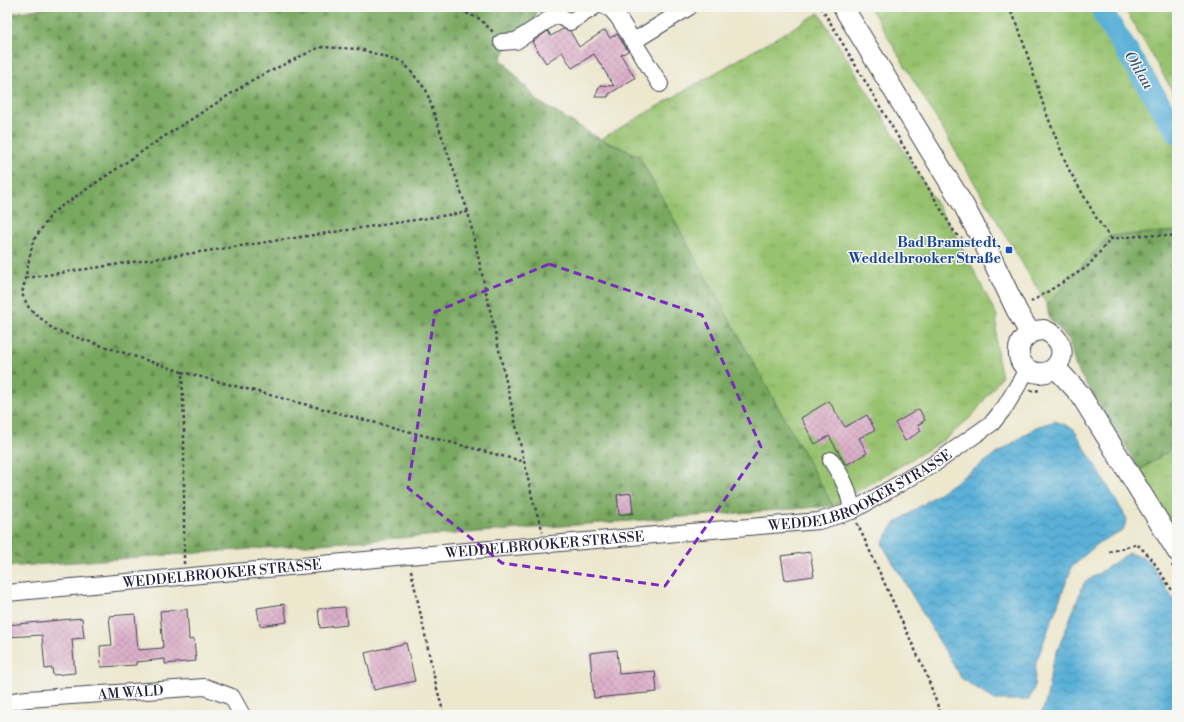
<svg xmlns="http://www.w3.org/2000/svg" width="1184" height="722" font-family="'Libre Bodoni',serif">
	<defs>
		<pattern id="grass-tufts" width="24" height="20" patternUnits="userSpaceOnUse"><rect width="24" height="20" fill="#97c26e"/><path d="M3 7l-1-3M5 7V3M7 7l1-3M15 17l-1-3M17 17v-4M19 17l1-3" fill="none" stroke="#82a660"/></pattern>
		<pattern id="forest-firs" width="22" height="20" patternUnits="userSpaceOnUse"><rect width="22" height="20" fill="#79a861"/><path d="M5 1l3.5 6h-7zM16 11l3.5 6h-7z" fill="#638851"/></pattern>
		<pattern id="water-waves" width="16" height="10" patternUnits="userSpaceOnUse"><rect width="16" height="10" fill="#5ab0d7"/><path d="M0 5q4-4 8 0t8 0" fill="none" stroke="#4a8fb0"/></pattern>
		<pattern id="building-cross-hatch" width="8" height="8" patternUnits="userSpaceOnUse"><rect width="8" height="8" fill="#dbafc8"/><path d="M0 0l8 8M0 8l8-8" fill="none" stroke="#bc96ad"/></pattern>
	</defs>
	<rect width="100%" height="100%" fill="#f6f6f2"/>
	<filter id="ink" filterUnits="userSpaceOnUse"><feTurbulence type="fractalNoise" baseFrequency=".025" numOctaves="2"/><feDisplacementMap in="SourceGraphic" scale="8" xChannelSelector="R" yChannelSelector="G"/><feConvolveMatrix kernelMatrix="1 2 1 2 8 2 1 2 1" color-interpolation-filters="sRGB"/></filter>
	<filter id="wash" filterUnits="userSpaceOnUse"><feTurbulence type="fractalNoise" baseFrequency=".012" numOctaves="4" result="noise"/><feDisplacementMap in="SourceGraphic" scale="16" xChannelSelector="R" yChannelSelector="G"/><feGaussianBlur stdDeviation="0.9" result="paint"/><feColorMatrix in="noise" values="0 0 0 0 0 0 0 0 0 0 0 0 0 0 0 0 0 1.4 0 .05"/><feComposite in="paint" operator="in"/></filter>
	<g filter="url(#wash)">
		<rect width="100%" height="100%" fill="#ece7cd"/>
		<!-- grass -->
		<path fill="url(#grass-tufts)" stroke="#5c7254" d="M 870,7 L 1094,7 L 1177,138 L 1177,231 L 1109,236 L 1047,305 Z
			M 1124,7 L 1177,7 L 1177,99 Z
			M 819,13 L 958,239 L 997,316 L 996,339 L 998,360 L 1002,376 L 973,415 L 947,438 L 833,506 L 638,155 L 601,139 Z
			M 1177,446 L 1177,532 L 1140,470 Z"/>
		<!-- forest -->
		<path fill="url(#forest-firs)" stroke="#4e654e" d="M 50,7 L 537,7 L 535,21 L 512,37 L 501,59 L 539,102 L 600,139 L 638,155 L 833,506 L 7,567 L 7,14 Z
			M 1177,231 L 1177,446 L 1140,470 L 1076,368 L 1069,340 L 1049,318 L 1047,305 L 1109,236 Z"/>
		<!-- water -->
		<path fill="url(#water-waves)" stroke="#3e6989" d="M 1055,421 L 1073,428 L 1127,519 L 1123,530 L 1098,543 L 1072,567 L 1036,662 L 1034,688 L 1029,700 L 995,700 L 961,678 L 882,544 L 894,524 L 1036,427 Z
			M 1129,553 L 1148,560 L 1177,605 L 1177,715 L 1041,715 L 1047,697 L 1052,664 L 1084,583 Z"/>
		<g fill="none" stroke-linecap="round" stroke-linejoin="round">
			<!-- river -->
			<path stroke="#5ab0d7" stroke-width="23" d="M 1102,7 L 1106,18 L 1177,132"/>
		</g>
		<g id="blocks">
			<!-- building -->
			<path fill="url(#building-cross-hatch)" d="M 563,29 L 570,31 L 579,47 L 605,30 L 610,38 L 617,34 L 628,51 L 621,55 L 635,78 L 609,94 L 608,97 L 595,97 L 600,85 L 614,86 L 594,54 L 572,68 L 562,52 L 546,63 L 532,42 L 548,31 L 551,36 Z
				M 829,401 L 845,427 L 867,415 L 875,430 L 859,438 L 867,453 L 846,465 L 829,436 L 815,444 L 801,418 Z
				M 919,409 L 925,420 L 918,425 L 921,431 L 905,441 L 895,423 Z
				M 631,493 L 633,513 L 619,515 L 617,495 Z
				M 810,552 L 814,576 L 785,580 L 781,556 Z
				M 284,604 L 287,622 L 260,626 L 257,608 Z
				M 345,607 L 347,625 L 320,628 L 318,609 Z
				M 187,609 L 189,640 L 194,639 L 196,661 L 165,664 L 165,659 L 136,662 L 136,665 L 101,667 L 100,646 L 112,645 L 109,616 L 135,614 L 138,650 L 163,648 L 160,611 Z
				M 82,618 L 84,638 L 72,639 L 75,673 L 53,675 L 52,668 L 45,669 L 42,635 L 7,637 L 7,625 Z
				M 406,643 L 415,681 L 374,690 L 365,653 Z
				M 617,650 L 619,674 L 655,671 L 657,692 L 594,698 L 590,653 Z"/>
		</g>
	</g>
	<g filter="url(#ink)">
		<use href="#blocks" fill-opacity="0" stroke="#404051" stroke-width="1"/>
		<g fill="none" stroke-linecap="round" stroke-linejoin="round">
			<defs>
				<g id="minor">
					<path d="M 606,7 L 611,9 L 618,17 L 660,84"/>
					<path d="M 634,41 L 689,7"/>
					<path d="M 502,42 L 516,41 L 554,16 L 561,17 L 570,22 L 594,7"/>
					<path d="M 831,460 C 843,478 849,490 852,511"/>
					<path id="s1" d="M 7,593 L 408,556 L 819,521 L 852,511 L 934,464 L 992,423 L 1005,407 L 1027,370"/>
					<path id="s2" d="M 7,702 L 27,699 L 205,687 L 232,697 L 242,715"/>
				</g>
				<path id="major" d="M 843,7 L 964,206 L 991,257 L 1017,311 L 1030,333
					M 1044,330 C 1059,336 1068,352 1056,366 C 1052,371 1046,373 1040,373 C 1012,372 1010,331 1044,330 Z
					M 1055,367 L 1080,394 L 1177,551"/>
			</defs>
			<!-- minor casing -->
			<use href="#minor" stroke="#404051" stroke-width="18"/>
			<!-- major casing -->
			<use href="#major" stroke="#404051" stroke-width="22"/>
			<!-- path -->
			<path stroke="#404051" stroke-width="2.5" stroke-dasharray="3 3" stroke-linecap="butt" d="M 431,7 L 459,10 L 480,19 L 494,33
				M 821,7 L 955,233 L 962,238
				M 1008,7 L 1017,23 L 1045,110 L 1068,168 L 1097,219 L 1111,239
				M 26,278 L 468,212 L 533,501 L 543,532
				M 1031,302 L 1087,267 L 1111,239 L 1146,235 L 1177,236
				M 182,372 L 525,462
				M 1030,390 L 1033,391 L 1041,390
				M 857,523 L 927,676 L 941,715
				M 1109,552 L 1137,544 L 1151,558 L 1177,598
				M 184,564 L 184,425 L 182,372 L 54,330 L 29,308 L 22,294 L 33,241 L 53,212 L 162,138 L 254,79 L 320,47 L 360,49 L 404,63 L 426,90 L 468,212
				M 1172,565 L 1177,574
				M 411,570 L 435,681 L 444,715"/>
			<!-- minor -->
			<use href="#minor" stroke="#fff" stroke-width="16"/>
			<!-- major -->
			<use href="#major" stroke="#fff" stroke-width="20"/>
		</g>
	</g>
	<!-- marked area -->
	<path fill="none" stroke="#7b2cbf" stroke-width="3" stroke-dasharray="8 5" stroke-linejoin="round" d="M 549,264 L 702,315 L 761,447 L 665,586 L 502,563 L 408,488 L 435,312 Z"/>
	<!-- markers -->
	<rect fill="#1a4fb4" stroke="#f6f6f2" stroke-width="1.5" x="1005" y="246" width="8" height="8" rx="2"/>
	<g text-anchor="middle" stroke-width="3" stroke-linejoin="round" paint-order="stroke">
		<!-- transit labels -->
		<g font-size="14" font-weight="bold" fill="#164399" stroke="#f6f6f2" text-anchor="end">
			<text x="1001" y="247">Bad Bramstedt,<tspan x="1001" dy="16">Weddelbrooker Straße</tspan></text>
		</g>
		<!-- street labels -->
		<g font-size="14" fill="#22223b" stroke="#f6f6f2">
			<text dy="5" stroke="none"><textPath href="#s1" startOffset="864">WEDDELBROOKER STRASSE</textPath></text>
			<text dy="5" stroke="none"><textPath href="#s1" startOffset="540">WEDDELBROOKER STRASSE</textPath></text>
			<text dy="5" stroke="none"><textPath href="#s1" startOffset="216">WEDDELBROOKER STRASSE</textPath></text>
			<text dy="5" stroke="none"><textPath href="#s2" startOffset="124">AM WALD</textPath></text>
		</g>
		<!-- water labels -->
		<g font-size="15" font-style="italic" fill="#385b79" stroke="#f6f6f2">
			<text transform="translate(1139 70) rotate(59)" y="5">Ohlau</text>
		</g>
	</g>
	<!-- margin -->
	<rect width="1184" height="722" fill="none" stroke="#f6f6f2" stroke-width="24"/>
</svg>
